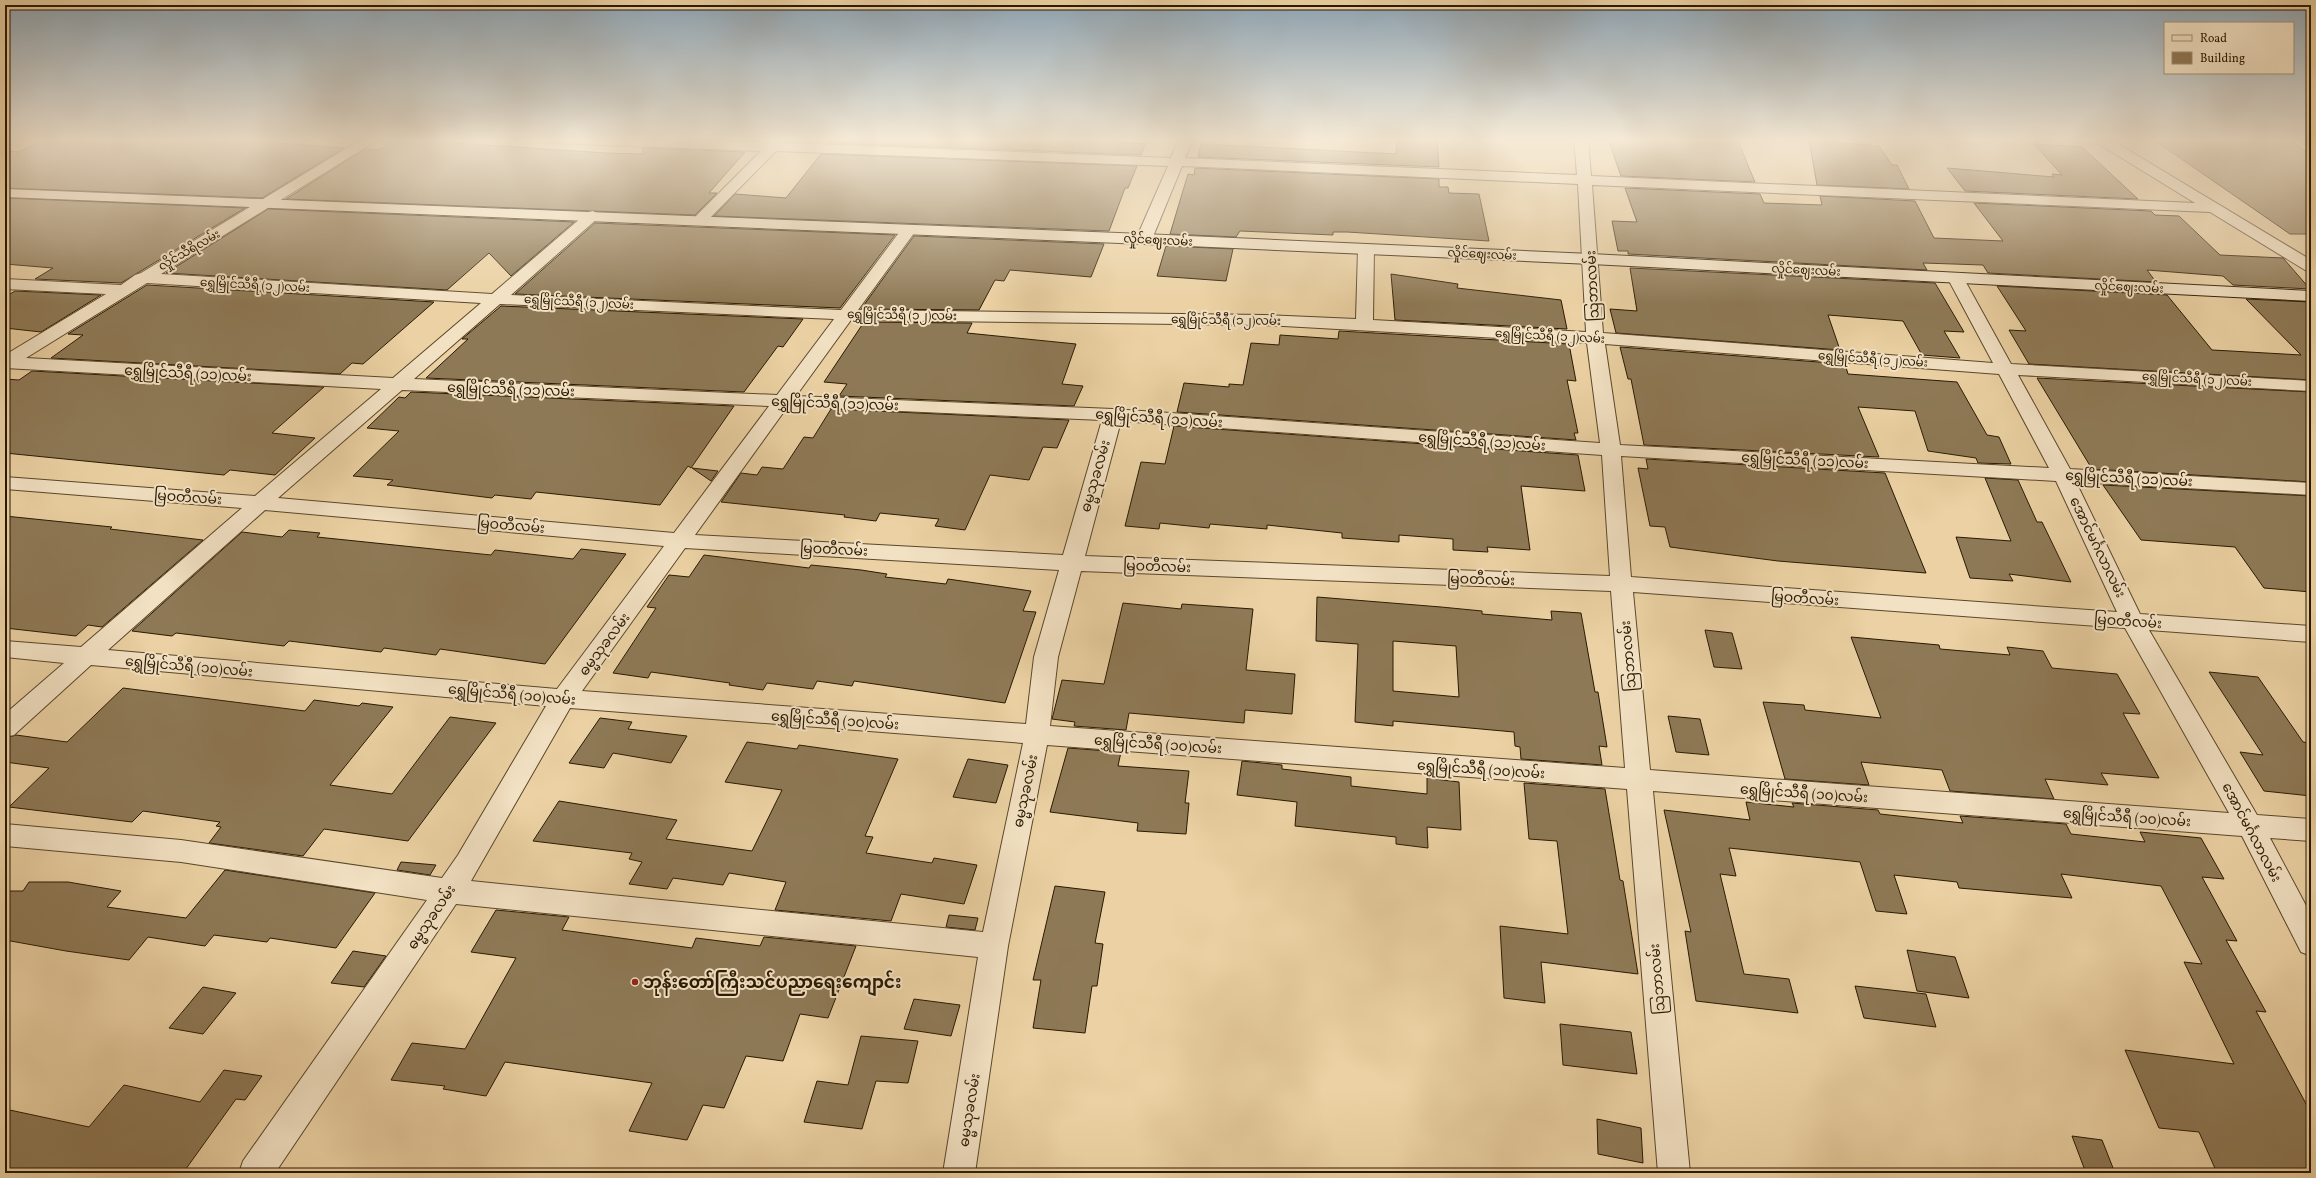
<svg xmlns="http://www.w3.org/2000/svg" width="2316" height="1178" font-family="Vollkorn,'Noto Sans Myanmar',serif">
	<rect width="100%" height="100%" fill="#ebd1a3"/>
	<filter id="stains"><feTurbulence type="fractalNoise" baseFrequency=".005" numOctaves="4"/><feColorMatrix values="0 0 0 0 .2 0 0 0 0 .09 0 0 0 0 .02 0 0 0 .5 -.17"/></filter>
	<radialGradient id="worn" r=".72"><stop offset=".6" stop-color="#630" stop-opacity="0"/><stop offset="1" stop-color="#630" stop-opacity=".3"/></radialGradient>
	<!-- building -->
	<path fill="#8e7956" stroke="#2a1902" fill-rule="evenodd" d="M 44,139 L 223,139 L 344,148 L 262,198 L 5,188 L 5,151 L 19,152 Z
		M 395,139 L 606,153 L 643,154 L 643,148 L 745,152 L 709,193 L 717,193 L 695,215 L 286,199 L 365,149 L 379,150 Z
		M 833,139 L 1078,139 L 1145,144 L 1141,155 L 829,143 Z
		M 1397,139 L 1437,139 L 1439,167 L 1198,157 L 1201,144 L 1396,154 Z
		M 1608,139 L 1737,139 L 1755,182 L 1621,176 Z
		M 2217,139 L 2290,140 L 2311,155 L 2311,234 L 2290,234 L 2154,140 Z
		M 1809,140 L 1879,146 L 1892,165 L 1897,165 L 1909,189 L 1817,185 Z
		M 2034,144 L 2082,147 L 2138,199 L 1965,191 L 1947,168 L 2054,177 L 2052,174 L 2062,175 Z
		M 821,154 L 1137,166 L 1128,188 L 1125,188 L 1109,231 L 714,216 L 735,194 L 786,198 Z
		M 1195,168 L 1439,179 L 1439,187 L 1448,187 L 1449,193 L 1479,194 L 1489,241 L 1347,232 L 1333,232 L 1333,235 L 1240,231 L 1236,237 L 1170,234 L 1188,174 L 1194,175 Z
		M 1625,188 L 1760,194 L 1764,203 L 1822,205 L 1820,196 L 1915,201 L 1934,238 L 2003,241 L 1974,203 L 2151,211 L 2155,215 L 2179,216 L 2220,255 L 2283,258 L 2310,289 L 2233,285 L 2223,276 L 2147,270 L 2156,282 L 1988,273 L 1983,265 L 1923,263 L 1927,270 L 1628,254 L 1628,251 L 1618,251 L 1612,221 L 1637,222 Z
		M 5,198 L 245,208 L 121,283 L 35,279 L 53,268 L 5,264 Z
		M 268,209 L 574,222 L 511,276 L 489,253 L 447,290 L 166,273 Z
		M 595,223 L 895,235 L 840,308 L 515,294 Z
		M 914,236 L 1104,244 L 1091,277 L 1010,270 L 1004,281 L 995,280 L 979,310 L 861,309 Z
		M 1166,246 L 1233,249 L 1226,281 L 1157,276 Z
		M 1630,268 L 1935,283 L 1964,332 L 1944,331 L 1960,358 L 1922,355 L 1903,321 L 1828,315 L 1840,350 L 1616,333 L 1610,309 L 1637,311 Z
		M 1391,274 L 1458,284 L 1457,288 L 1561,300 L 1567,329 L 1395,320 Z
		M 147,285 L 434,302 L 363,364 L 352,363 L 340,374 L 51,358 L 83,335 L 68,334 Z
		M 1997,286 L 2167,295 L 2212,350 L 2231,351 L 2301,355 L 2246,299 L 2311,302 L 2311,380 L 2029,364 L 2009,330 L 2026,331 Z
		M 15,291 L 101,295 L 41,332 L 5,328 L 5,297 Z
		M 501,306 L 803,319 L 783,347 L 778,346 L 744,392 L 426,378 L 468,339 L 462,339 Z
		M 864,322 L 972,323 L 967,333 L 1076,344 L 1062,384 L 1083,386 L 1074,406 L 839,396 L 847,384 L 824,382 Z
		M 1339,331 L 1569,344 L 1576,381 L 1567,380 L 1578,433 L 1574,433 L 1576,440 L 1177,412 L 1184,383 L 1229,387 L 1229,384 L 1243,385 L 1251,343 L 1279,345 L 1280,335 L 1338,339 Z
		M 1620,347 L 1845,364 L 1848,374 L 1957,382 L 1987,435 L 1999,437 L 2011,464 L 1978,463 L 1976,458 L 1928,451 L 1915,411 L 1858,407 L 1879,457 L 1644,445 L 1631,379 L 1628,379 Z
		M 32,371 L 324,387 L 272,433 L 315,438 L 275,475 L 230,470 L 224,475 L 5,453 L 5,379 L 19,380 Z
		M 2037,378 L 2311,392 L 2311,482 L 2092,469 Z
		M 411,392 L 734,406 L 691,468 L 688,466 L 660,505 L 536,492 L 531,499 L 495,495 L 492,498 L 387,485 L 393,480 L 353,476 L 399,431 L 367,428 L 399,397 L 405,398 Z
		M 831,409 L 1069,420 L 1057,448 L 1043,447 L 1029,480 L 990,475 L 965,530 L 935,526 L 939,519 L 880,513 L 876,521 L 844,517 L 845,515 L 721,502 L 741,473 L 757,475 L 762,467 L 783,469 L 804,437 L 813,438 Z
		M 1174,426 L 1578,455 L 1585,491 L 1521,486 L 1530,550 L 1487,547 L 1488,552 L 1453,550 L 1453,539 L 1399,535 L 1399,542 L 1342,538 L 1342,533 L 1267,525 L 1267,529 L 1210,524 L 1209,528 L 1160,523 L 1159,529 L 1125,526 L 1141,462 L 1165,464 Z
		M 1646,459 L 1885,473 L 1926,573 L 1778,561 L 1670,547 L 1665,527 L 1650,526 L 1638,468 L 1648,469 Z
		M 692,468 L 718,471 L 711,481 Z
		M 1985,478 L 2018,480 L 2037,522 L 2042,522 L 2071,582 L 2009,574 L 2013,581 L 1970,578 L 1956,537 L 2011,541 Z
		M 2103,485 L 2311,496 L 2311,592 L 2264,588 L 2235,547 L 2141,540 Z
		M 5,516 L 112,527 L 110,529 L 203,540 L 102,627 L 88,625 L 76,636 L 5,628 Z
		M 289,530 L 320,533 L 317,537 L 491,555 L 495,550 L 573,559 L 581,549 L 626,554 L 545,664 L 440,649 L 436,655 L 384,648 L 381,652 L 289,641 L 284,646 L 176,633 L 172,636 L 132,631 L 242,532 L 282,537 Z
		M 704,555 L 809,568 L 811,565 L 861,570 L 887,574 L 885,577 L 946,584 L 948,579 L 1031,591 L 1023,611 L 1036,612 L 1005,703 L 854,681 L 852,686 L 817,681 L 813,689 L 767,683 L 763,690 L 729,685 L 730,683 L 651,672 L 648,678 L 613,673 L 656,608 L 647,607 L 669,575 L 689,577 Z
		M 1317,597 L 1441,607 L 1482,611 L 1482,614 L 1552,620 L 1551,611 L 1581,613 L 1595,692 L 1598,692 L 1607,747 L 1599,746 L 1602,765 L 1521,759 L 1520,747 L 1515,746 L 1514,732 L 1393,721 L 1393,726 L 1355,722 L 1358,644 L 1316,641 ZM 1393,641 L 1456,646 L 1459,697 L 1393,691 Z
		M 1123,603 L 1181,609 L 1182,604 L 1253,609 L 1246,670 L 1295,674 L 1292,714 L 1245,710 L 1244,723 L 1129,713 L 1126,730 L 1074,726 L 1075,722 L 1052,719 L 1062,680 L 1104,684 Z
		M 1705,630 L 1732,633 L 1742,669 L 1714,667 Z
		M 1851,637 L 1939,645 L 1940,649 L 2010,655 L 2007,647 L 2043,651 L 2052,668 L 2117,674 L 2140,714 L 2123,713 L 2159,778 L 2101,773 L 2108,785 L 2045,779 L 2054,799 L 1950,791 L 1942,770 L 1861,762 L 1869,785 L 1785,779 L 1763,702 L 1804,705 L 1805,710 L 1881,718 Z
		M 2209,672 L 2258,677 L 2303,742 L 2311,743 L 2311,796 L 2264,791 L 2240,752 L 2263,755 Z
		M 123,688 L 305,711 L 314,700 L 359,706 L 362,703 L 393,707 L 330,785 L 392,794 L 450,717 L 496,723 L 408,841 L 324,829 L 303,856 L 209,843 L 221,827 L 216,826 L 220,822 L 143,811 L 132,822 L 9,807 L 49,768 L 5,762 L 5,738 L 16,735 L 67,742 Z
		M 1668,716 L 1700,719 L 1709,755 L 1676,752 Z
		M 600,718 L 632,722 L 628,729 L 687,736 L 671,763 L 613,753 L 604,768 L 569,763 Z
		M 747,742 L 797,749 L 799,745 L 898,759 L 865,836 L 873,837 L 866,853 L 932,863 L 934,858 L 977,865 L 964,904 L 901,894 L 891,921 L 775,910 L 786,882 L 729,873 L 723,885 L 673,878 L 667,889 L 629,884 L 642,862 L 629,859 L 632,853 L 533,841 L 559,801 L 677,820 L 666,839 L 752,851 L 782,790 L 725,782 Z
		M 1068,748 L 1121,752 L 1118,766 L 1189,771 L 1185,803 L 1189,803 L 1186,834 L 1137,831 L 1138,823 L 1050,812 Z
		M 968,759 L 1008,765 L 996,803 L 953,797 Z
		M 1242,761 L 1282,765 L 1282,769 L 1351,777 L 1351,786 L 1427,794 L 1427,778 L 1459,782 L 1461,830 L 1427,827 L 1428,848 L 1396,844 L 1396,837 L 1295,826 L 1297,802 L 1237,795 Z
		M 1524,783 L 1605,789 L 1620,880 L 1623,881 L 1638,974 L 1541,962 L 1545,1003 L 1504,998 L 1500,926 L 1568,934 L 1557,841 L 1529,839 Z
		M 1746,802 L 1794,807 L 1792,803 L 1878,810 L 1880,814 L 1963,823 L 1960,816 L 2066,824 L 2071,834 L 2145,842 L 2140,832 L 2201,838 L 2224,879 L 2202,877 L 2237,941 L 2226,940 L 2266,1012 L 2256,1011 L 2311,1113 L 2311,1173 L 2217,1173 L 2199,1132 L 2159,1128 L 2125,1050 L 2234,1064 L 2184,962 L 2202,964 L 2161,886 L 2061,874 L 2072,898 L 1959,888 L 1957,882 L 1894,875 L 1907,914 L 1876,911 L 1860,862 L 1729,848 L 1736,876 L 1720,874 L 1744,974 L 1789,979 L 1798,1013 L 1696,1001 L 1685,931 L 1691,932 L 1664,810 L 1750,820 Z
		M 401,862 L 436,865 L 430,875 L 397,870 Z
		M 225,870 L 375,893 L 336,948 L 270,938 L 267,942 L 214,935 L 205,946 L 148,937 L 129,960 L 66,951 L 5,940 L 5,891 L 23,891 L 29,882 L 68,882 L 121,891 L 107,907 L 186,918 Z
		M 1055,886 L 1105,892 L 1095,943 L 1103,944 L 1097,986 L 1092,986 L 1085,1033 L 1033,1028 L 1041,980 L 1033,980 Z
		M 496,910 L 569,917 L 562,930 L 692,948 L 696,938 L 760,946 L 764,937 L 856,946 L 828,1018 L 800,1014 L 783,1061 L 746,1056 L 724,1108 L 703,1105 L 687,1140 L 629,1131 L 652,1083 L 505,1062 L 486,1096 L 443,1089 L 445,1086 L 391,1080 L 412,1043 L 465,1049 L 516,958 L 471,952 Z
		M 949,915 L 978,918 L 975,930 L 946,927 Z
		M 1907,950 L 1955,957 L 1969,998 L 1917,991 Z
		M 353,951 L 386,956 L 364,987 L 331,983 Z
		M 1855,986 L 1926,994 L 1936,1027 L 1864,1018 Z
		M 203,987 L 236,993 L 203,1034 L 169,1028 Z
		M 914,999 L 960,1005 L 951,1036 L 904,1029 Z
		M 1560,1024 L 1631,1032 L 1637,1074 L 1563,1065 Z
		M 861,1036 L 918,1041 L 908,1083 L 876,1081 L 862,1129 L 804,1122 L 817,1081 L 848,1085 Z
		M 224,1070 L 262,1076 L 245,1100 L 236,1099 L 183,1173 L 5,1173 L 5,1109 L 89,1127 L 124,1085 L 200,1102 Z
		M 1597,1119 L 1641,1128 L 1643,1163 L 1598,1154 Z
		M 2072,1136 L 2102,1140 L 2115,1173 L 2086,1173 Z"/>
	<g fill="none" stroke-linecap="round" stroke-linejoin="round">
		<defs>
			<path id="street" d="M 362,139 L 379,139 L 161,274 L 492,294 L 588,212 L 593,211 L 600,215 L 598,218 L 511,295 L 841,310 L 904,226 L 914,226 L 917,229 L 858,310 L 1264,315 L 1356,319 L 1358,249 L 1360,246 L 1372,246 L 1374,249 L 1373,320 L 1586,332 L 1578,184 L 1182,166 L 1152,239 L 1149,242 L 1139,242 L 1136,239 L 1168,166 L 776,151 L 705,223 L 695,223 L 692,220 L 761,151 L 552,143 L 545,139 L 663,139 L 769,143 L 773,139 L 782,139 L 784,143 L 1171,158 L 1179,139 L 1193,139 L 1185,158 L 1577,175 L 1574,139 L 1588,139 L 1591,176 L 2195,203 L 2099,144 L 2080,143 L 2073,139 L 2110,139 L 2311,260 L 2311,272 L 2305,270 L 2210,212 L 1592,185 L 1603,333 L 1993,363 L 1947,277 L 1949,274 L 1961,274 L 1963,277 L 2011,364 L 2311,381 L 2311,391 L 2018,375 L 2070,469 L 2311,483 L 2311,495 L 2076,482 L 2140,614 L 2311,626 L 2311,642 L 2149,630 L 2257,815 L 2311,819 L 2311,841 L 2270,838 L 2311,915 L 2311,956 L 2301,952 L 2242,836 L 1653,791 L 1690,1173 L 1658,1173 L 1627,789 L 1047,745 L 1008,946 L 975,1173 L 943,1173 L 978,957 L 456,904 L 275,1173 L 239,1173 L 243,1161 L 427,900 L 181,862 L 5,846 L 5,824 L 181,840 L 442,878 L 458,855 L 546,706 L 91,665 L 14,735 L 5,737 L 5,714 L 64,663 L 5,657 L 5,641 L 81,647 L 242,508 L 5,489 L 5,477 L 255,496 L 381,389 L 5,368 L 5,355 L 106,294 L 5,289 L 5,279 L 121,285 L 135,275 L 141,273 ZM 147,283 L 481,303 L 393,378 L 26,358 ZM 500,304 L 834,319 L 777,395 L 414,379 ZM 851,320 L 1264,325 L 1587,343 L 1600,443 L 1113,409 L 796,396 ZM 1605,344 L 1999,374 L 2049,468 L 1620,445 ZM 402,390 L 769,406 L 674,533 L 278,498 ZM 788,406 L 1102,420 L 1063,555 L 695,535 ZM 1121,421 L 1602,455 L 1610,576 L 1085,556 ZM 1621,456 L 2056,481 L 2117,612 L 1631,577 ZM 265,510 L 664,546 L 557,689 L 108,650 ZM 685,548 L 1059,570 L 1034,657 L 1026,724 L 582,691 ZM 1081,571 L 1611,591 L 1625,768 L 1050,726 L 1058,657 ZM 1633,592 L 2125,628 L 2229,813 L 1650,770 ZM 570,708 L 1023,743 L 983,932 L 471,881 Z
				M 2300,139 L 2311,139 L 2311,146 L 2306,145 Z"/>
			<path id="secondary" d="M 5,189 L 1144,234 L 1591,254 L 2311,291 L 2311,301 L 1591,264 L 1144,244 L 5,197 Z"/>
		</defs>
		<!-- street casing -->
		<use href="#street" stroke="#5a472a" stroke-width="2"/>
		<!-- secondary casing -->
		<use href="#secondary" stroke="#2a1902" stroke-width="2"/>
		<!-- street -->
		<use href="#street" fill="#f2e1c3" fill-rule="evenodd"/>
		<!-- secondary -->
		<use href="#secondary" fill="#f2e1c3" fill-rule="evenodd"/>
	</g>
	<!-- sky -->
	<linearGradient id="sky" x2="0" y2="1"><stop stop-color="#8fa6b6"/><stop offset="0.46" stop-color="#f6ead6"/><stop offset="1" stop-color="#f6ead6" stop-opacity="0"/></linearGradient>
	<rect width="2316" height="304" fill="url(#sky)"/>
	<!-- markers -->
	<circle fill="#8f2418" stroke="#f2e1c3" stroke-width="1.5" cx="635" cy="982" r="4"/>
	<g text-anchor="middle" stroke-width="4" stroke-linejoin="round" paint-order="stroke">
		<!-- far-street labels -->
		<g font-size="12" fill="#2a1902" stroke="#f2e1c3">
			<text transform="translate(1158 240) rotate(3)" y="4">လှိုင်ဈေးလမ်း</text>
			<text transform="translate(189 250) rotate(-30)" y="4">လှိုင်သီရိလမ်း</text>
			<text transform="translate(1482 254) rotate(3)" y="4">လှိုင်ဈေးလမ်း</text>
			<text transform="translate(1806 270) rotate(3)" y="4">လှိုင်ဈေးလမ်း</text>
			<text transform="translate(255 285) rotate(3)" y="4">ရွှေမြိုင်သီရီ (၁၂)လမ်း</text>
			<text transform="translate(2129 287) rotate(3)" y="4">လှိုင်ဈေးလမ်း</text>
			<text transform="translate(579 302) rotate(3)" y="4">ရွှေမြိုင်သီရီ (၁၂)လမ်း</text>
			<text transform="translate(902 315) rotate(1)" y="4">ရွှေမြိုင်သီရီ (၁၂)လမ်း</text>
			<text transform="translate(1226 320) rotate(1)" y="4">ရွှေမြိုင်သီရီ (၁၂)လမ်း</text>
			<text transform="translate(1550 336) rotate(3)" y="4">ရွှေမြိုင်သီရီ (၁၂)လမ်း</text>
			<text transform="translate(1873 359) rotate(4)" y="4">ရွှေမြိုင်သီရီ (၁၂)လမ်း</text>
			<text transform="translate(2197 379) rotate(3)" y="4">ရွှေမြိုင်သီရီ (၁၂)လမ်း</text>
		</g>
		<!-- street labels -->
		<g font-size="14" fill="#2a1902" stroke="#f2e1c3">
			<text transform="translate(1592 286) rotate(-93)" y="5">သြဘာလမ်း</text>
			<text transform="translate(188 373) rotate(3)" y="5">ရွှေမြိုင်သီရီ (၁၁)လမ်း</text>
			<text transform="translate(511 389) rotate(2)" y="5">ရွှေမြိုင်သီရီ (၁၁)လမ်း</text>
			<text transform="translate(835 403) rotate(2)" y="5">ရွှေမြိုင်သီရီ (၁၁)လမ်း</text>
			<text transform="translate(1159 418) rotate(4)" y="5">ရွှေမြိုင်သီရီ (၁၁)လမ်း</text>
			<text transform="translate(1482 441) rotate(4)" y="5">ရွှေမြိုင်သီရီ (၁၁)လမ်း</text>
			<text transform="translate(1805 460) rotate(3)" y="5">ရွှေမြိုင်သီရီ (၁၁)လမ်း</text>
			<text transform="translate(1095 476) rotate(-74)" y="5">ဓမ္မသုခလမ်း</text>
			<text transform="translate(2129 478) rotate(3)" y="5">ရွှေမြိုင်သီရီ (၁၁)လမ်း</text>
			<text transform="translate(188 497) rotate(4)" y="5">မြဝတီလမ်း</text>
			<text transform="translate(511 525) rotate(5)" y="5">မြဝတီလမ်း</text>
			<text transform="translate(2098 547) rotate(64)" y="5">အောင်မင်္ဂလာလမ်း</text>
			<text transform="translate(834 549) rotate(3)" y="5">မြဝတီလမ်း</text>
			<text transform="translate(1157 566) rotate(2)" y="5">မြဝတီလမ်း</text>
			<text transform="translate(1481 579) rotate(2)" y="5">မြဝတီလမ်း</text>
			<text transform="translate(1805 598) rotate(4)" y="5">မြဝတီလမ်း</text>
			<text transform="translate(2128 621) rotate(4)" y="5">မြဝတီလမ်း</text>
			<text transform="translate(604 644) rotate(-53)" y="5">ဓမ္မသုခလမ်း</text>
			<text transform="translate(1628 656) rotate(-95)" y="5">သြဘာလမ်း</text>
			<text transform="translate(189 666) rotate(5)" y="5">ရွှေမြိုင်သီရီ (၁၀)လမ်း</text>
			<text transform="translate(512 694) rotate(5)" y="5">ရွှေမြိုင်သီရီ (၁၀)လမ်း</text>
			<text transform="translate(835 720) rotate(4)" y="5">ရွှေမြိုင်သီရီ (၁၀)လမ်း</text>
			<text transform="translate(1158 744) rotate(4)" y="5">ရွှေမြိုင်သီရီ (၁၀)လမ်း</text>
			<text transform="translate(1481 769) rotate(4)" y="5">ရွှေမြိုင်သီရီ (၁၀)လမ်း</text>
			<text transform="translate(1025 791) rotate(-78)" y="5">ဓမ္မသုခလမ်း</text>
			<text transform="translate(1804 793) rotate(4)" y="5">ရွှေမြိုင်သီရီ (၁၀)လမ်း</text>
			<text transform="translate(2127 817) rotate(4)" y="5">ရွှေမြိုင်သီရီ (၁၀)လမ်း</text>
			<text transform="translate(2252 832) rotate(62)" y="5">အောင်မင်္ဂလာလမ်း</text>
			<text transform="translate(431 917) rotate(-56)" y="5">ဓမ္မသုခလမ်း</text>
			<text transform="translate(1657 979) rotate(-95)" y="5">သြဘာလမ်း</text>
			<text transform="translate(969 1110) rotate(-81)" y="5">ဓမ္မသုခလမ်း</text>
		</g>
		<!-- near-poi labels -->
		<g font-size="17" font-weight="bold" fill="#2a1902" stroke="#f2e1c3" text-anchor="start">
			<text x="643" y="988">ဘုန်းတော်ကြီးသင်ပညာရေးကျောင်း</text>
		</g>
	</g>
	<!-- margin -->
	<rect width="2316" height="1178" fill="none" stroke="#ebd1a3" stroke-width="20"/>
	<rect x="6" y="6" width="2304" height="1166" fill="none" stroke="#2a1902" stroke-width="2"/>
	<rect x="10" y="10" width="2296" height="1158" fill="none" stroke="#2a1902"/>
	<!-- legend -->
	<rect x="2164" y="22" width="130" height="52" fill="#f2e1c3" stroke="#a29176"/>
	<rect x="2172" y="35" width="20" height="6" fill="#f2e1c3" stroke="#a29176"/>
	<text x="2200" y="42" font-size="12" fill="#2a1902">Road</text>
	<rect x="2172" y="52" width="20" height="12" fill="#8e7956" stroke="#a29176"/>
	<text x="2200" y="62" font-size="12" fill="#2a1902">Building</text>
	<rect width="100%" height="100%" filter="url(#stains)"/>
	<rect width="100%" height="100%" fill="url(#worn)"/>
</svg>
